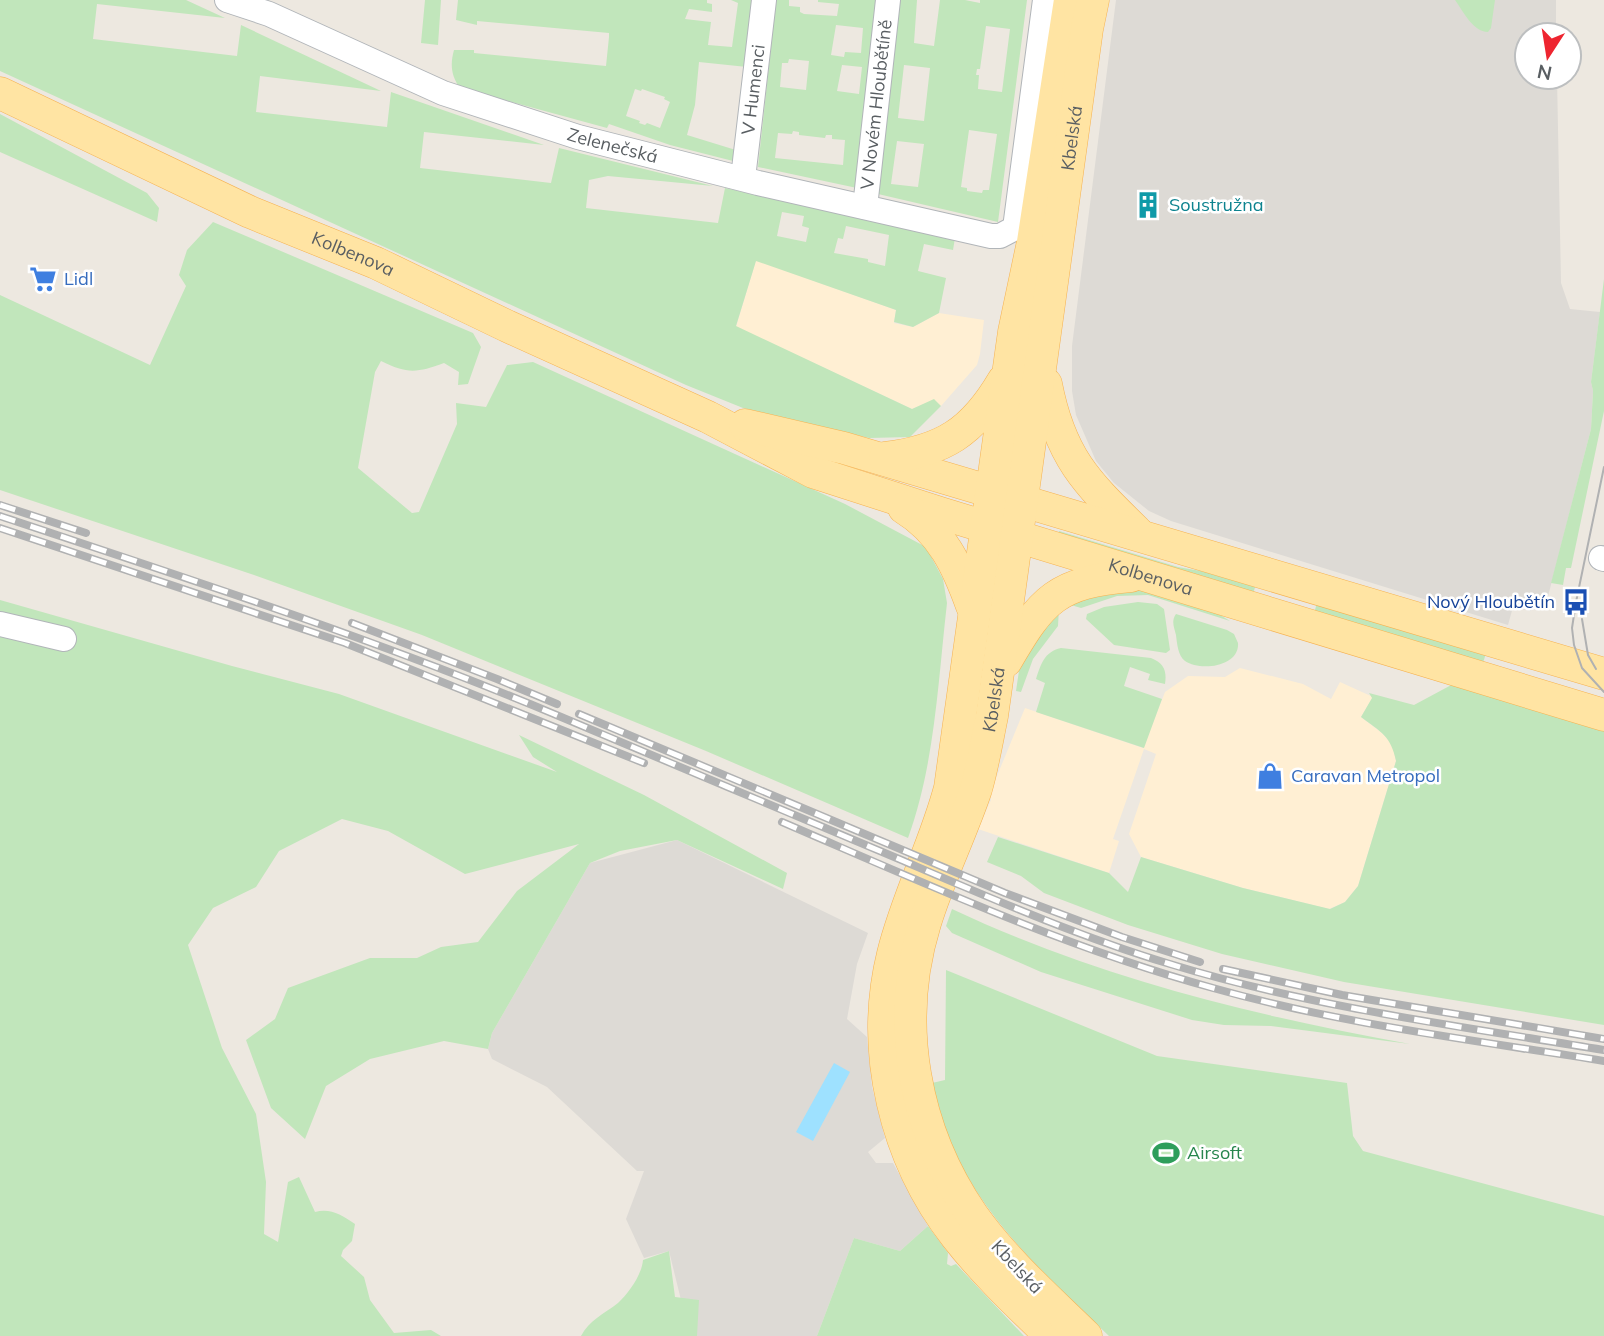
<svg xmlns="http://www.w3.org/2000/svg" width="1604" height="1336" font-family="Mulish,sans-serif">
	<rect width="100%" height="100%" fill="#ede8e0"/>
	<!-- commercial -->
	<path fill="#ffefd3" d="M 756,260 L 896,310 L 894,323 L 913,327 L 939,313 L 984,320 L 980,354 L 977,365 L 941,406 L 934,400 L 912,409 L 736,327 Z
		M 1240,668 L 1303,684 L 1331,699 L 1340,682 L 1373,697 L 1361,717 L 1382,733 L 1393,745 L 1396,761 L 1358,886 L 1345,902 L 1329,909 L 1243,888 L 1141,857 L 1129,834 L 1156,754 L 1144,749 L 1113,839 L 1119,841 L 1109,873 L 978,829 L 991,800 L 990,793 L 1025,708 L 1143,748 L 1165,692 L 1188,676 L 1225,677 Z"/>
	<!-- industrial -->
	<path fill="#dddad5" d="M 1116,0 L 1556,0 L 1556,35 L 1527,35 L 1527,77 L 1557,77 L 1561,283 L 1570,309 L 1600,312 L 1591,382 L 1593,391 L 1591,429 L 1545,608 L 1533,605 L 1531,611 L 1513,607 L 1508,625 L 1171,521 L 1149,511 L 1114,483 L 1096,461 L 1076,415 L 1072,391 L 1072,346 Z
		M 677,840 L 868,933 L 857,964 L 847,1019 L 867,1037 L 872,1087 L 885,1138 L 868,1152 L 876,1163 L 893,1163 L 928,1226 L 900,1251 L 854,1238 L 817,1336 L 697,1336 L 681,1300 L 669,1251 L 644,1258 L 626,1219 L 644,1171 L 637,1171 L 547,1087 L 492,1059 L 488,1049 L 492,1033 L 590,863 Z"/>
	<!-- green -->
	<path fill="#c1e6bb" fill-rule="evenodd" d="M 0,0 L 186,0 L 225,18 L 97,4 L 93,39 L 237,56 L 241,25 L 381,91 L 260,76 L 256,112 L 387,127 L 391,92 L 544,145 L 424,132 L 420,168 L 551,183 L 559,148 L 713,186 L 608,176 L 589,180 L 586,208 L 718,223 L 725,188 L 955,238 L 953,250 L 924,244 L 918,271 L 946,278 L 939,313 L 913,327 L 894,322 L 896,310 L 756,261 L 736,326 L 912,409 L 934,399 L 941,406 L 910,437 L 869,438 L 743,408 L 686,385 L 0,71 ZM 782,212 L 804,216 L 802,226 L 809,228 L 806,242 L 777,236 ZM 846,226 L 889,235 L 885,266 L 868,262 L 868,259 L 834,253 L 838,238 L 843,239 Z
		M 425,0 L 441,0 L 438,45 L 421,43 Z
		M 458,0 L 707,0 L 707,3 L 712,4 L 712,12 L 689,9 L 685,19 L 711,22 L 708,45 L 732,47 L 738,3 L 731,0 L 755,0 L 747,67 L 699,62 L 695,105 L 687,135 L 739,151 L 737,162 L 670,145 L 609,124 L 607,128 L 460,88 C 451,76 450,64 454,50 L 474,50 L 474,53 L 606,66 L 609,37 L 609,33 L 477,21 L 477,25 L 456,20 ZM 635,89 L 641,91 L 642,89 L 665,97 L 664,99 L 670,102 L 660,128 L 647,123 L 645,125 L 639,123 L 640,121 L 626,116 Z
		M 776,0 L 789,0 L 789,6 L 800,7 L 800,12 L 804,14 L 837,16 L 839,4 L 818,2 L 818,0 L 879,0 L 857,188 L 758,167 ZM 836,25 L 863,28 L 861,53 L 845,52 L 844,57 L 831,55 ZM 789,59 L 809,61 L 806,90 L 780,87 L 782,63 L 788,63 ZM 842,65 L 862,67 L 859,94 L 837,91 ZM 793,131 L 799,132 L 799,135 L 825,138 L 826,135 L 832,135 L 832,139 L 845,140 L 843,165 L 775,158 L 778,133 L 792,134 Z
		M 899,0 L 917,0 L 914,43 L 934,46 L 940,0 L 965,0 L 980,3 L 980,0 L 1027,0 L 998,222 L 878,194 ZM 986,26 L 1010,29 L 1002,92 L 978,89 L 979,75 L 976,75 L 977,69 L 980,69 ZM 904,65 L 930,68 L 924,121 L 898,118 ZM 969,130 L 997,134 L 989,190 L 983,190 L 982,193 L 967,191 L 967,188 L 961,187 ZM 897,141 L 924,144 L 918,187 L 891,184 Z
		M 1455,0 L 1495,0 L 1491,28 L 1488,32 C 1473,32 1463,11 1455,0 Z
		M 0,114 L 147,193 L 159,208 L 157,222 L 0,152 Z
		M 213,222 L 473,333 L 481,347 L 468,384 L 458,385 L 459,372 L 444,363 C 417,373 407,374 381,361 L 375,372 L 358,468 L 412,513 L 419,512 L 457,424 L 456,403 L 486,407 L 507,365 L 533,362 L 845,504 L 926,547 L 943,579 L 947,603 C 938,681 935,764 908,838 L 706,751 L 422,635 L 254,575 L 0,490 L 0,295 L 150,365 L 186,286 L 179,275 L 187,250 Z
		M 1604,279 L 1604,411 L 1571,568 L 1566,568 L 1563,585 L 1551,583 L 1591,429 L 1593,391 L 1591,382 Z
		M 1059,531 L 1178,567 L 1257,581 L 1252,597 L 1056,539 Z
		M 1133,588 L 1217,613 L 1230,621 L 1148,595 L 1117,596 L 1081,608 L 1071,605 L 1071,594 Z
		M 1319,597 L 1488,647 L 1482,666 L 1313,616 Z
		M 0,600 L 232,666 L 339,694 L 557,772 L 533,757 L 519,735 L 644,795 L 787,873 L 783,889 L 677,840 L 620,851 L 590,863 L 492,1033 L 488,1049 L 444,1041 L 370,1059 L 326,1086 L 305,1139 L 271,1108 L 246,1040 L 275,1019 L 288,988 L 370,958 L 417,958 L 441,947 L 478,942 L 517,891 L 579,844 L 465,874 L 388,831 L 342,819 L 279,851 L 256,887 L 213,908 L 188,945 L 222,1048 L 256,1114 L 266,1182 L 264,1234 L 278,1242 L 288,1182 L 299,1177 L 315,1212 C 331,1208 341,1215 355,1224 L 352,1241 L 343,1250 L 341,1256 L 364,1277 L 370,1300 L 394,1333 L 431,1330 L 441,1336 L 0,1336 Z
		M 1138,602 L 1157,604 L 1164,609 L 1170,650 L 1166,653 L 1114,645 L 1086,619 L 1087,614 L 1104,607 Z
		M 1059,608 L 1058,626 L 1033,659 L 1021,692 L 1016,691 L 1021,657 Z
		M 1176,614 L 1227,630 L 1234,634 L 1238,643 C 1240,666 1201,672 1185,661 C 1178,656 1177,643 1176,635 C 1174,627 1171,621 1176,614 Z
		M 1061,648 L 1151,658 C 1164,663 1167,671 1165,684 L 1148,680 L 1150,674 L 1130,667 L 1124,686 L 1162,699 L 1144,748 L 1036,712 L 1045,683 L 1036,679 C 1041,664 1044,652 1061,648 Z
		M 1455,683 L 1604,730 L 1604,1025 L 1344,982 L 1222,954 L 1128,925 L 1044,893 L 1021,876 L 987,862 L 998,837 L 1109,873 L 1128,892 L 1141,857 L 1243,888 L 1330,909 L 1345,902 L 1358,886 L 1396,761 C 1391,736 1381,732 1361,717 L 1372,698 L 1369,693 L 1414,705 Z
		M 952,909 C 1099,978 1251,1015 1410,1044 L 1271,1026 L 1224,1025 L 1192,1020 L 1041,972 L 952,933 L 946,926 Z
		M 946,970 L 1157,1056 L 1347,1083 L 1353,1136 L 1363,1151 L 1604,1216 L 1604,1336 L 1109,1336 C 1047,1277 979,1216 947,1135 C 940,1118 936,1100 932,1083 L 945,1080 Z
		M 928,1226 L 948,1253 L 947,1264 L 951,1266 L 956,1264 L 1024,1336 L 817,1336 L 854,1238 L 900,1251 Z
		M 669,1251 L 675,1297 L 699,1300 L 697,1336 L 581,1336 C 589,1320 604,1314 618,1303 C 629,1293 642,1274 643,1260 Z"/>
	<!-- water -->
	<path fill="#9ee1ff" d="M 834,1063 L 850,1072 L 813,1141 L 796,1132 Z"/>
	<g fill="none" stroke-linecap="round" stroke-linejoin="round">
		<defs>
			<g id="minor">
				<path id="s1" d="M 227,0 L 269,14 L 443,93 L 578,137 L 758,183 L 991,236 L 1000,236 L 1015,228 L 1045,0"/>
				<path id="s2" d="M 743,178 L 764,0"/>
				<path id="s3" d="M 865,207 L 888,0"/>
				<path d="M 1601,558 L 1604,559"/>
				<path d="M 0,624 L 64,639"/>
			</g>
			<g id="major">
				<path id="s4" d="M 0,93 L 250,212 L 376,263 L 507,326 L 708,417 L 813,472 L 940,513 L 1604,715"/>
				<path d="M 1046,384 C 1060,457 1086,482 1137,532"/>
				<path d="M 745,425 L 844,448 L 1604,674"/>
				<path d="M 885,458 C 943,451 973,432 1003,381"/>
				<path d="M 904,508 C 942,531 958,567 972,606"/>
				<path d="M 1006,661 C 1042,599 1057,582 1131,576"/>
				<path d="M 1051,1336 C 1018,1304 984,1272 956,1236 C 895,1158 869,1051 893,954 C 907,897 935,845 950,788 L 1014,332 L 1033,242 L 1070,0"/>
				<path id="s5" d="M 1086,1336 C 1047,1298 1005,1261 973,1216 C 914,1131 894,1023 925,923 C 939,877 961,834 976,789 C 983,765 987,740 992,716 L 1087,29 L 1093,0"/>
			</g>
		</defs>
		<!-- minor casing -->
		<use href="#minor" stroke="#b1b5b9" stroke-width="26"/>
		<!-- major casing -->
		<use href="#major" stroke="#f6b251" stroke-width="33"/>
		<!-- minor -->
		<use href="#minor" stroke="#fff" stroke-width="24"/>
		<!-- major -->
		<use href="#major" stroke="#ffe4a3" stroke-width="32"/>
		<!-- tram -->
		<path stroke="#b0b1b2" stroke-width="2" d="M 1604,467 L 1576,602 L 1572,628 L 1574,645 L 1582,668 L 1604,692
			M 1582,619 L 1588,655 L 1596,669"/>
		<defs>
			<path id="rail" d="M 0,505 L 86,533
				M 0,516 C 186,578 372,638 554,714 C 669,762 784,811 899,859 C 988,897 1077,936 1170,964 C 1311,1007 1458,1026 1604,1050
				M 0,528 L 345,643 L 644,763
				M 352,623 L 497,679 L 557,704
				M 579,714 L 1005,893 L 1122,937 L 1200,962
				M 782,822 C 924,883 1064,947 1213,988 C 1340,1024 1474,1040 1604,1061
				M 1223,969 L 1342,995 L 1604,1039"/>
		</defs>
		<!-- rail casing -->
		<use href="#rail" stroke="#b0b1b2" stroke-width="8"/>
		<!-- rail -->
		<use href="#rail" stroke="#fff" stroke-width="5" stroke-dasharray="16" stroke-linecap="butt"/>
	</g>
	<!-- icons -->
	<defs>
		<symbol id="building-bare" viewBox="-9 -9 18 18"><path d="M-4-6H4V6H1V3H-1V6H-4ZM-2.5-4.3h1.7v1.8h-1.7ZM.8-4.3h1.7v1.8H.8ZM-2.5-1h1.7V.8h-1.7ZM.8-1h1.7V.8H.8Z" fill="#0f9aa8" stroke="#fff" stroke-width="2.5" paint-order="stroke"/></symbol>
		<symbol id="supermarket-bare" viewBox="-9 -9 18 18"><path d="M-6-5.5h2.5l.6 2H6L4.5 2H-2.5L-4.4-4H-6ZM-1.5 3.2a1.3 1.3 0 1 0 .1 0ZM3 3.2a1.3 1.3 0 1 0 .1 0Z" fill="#3f7fe0" stroke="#fff" stroke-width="2.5" paint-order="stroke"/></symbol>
		<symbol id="bus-bare" viewBox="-9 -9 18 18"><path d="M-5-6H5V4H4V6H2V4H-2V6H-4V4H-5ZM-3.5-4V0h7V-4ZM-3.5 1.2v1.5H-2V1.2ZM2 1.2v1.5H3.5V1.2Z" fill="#1a4fb4" stroke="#fff" stroke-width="2.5" paint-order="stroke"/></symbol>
		<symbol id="shop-bare" viewBox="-9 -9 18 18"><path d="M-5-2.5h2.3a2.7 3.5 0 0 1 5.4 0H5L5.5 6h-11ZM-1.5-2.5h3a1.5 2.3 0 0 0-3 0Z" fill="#3f7fe0" stroke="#fff" stroke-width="2.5" paint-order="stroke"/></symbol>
		<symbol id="stadium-bare" viewBox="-9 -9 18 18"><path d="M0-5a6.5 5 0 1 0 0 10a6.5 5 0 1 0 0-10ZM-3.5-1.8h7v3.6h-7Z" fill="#2e9e5b" stroke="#fff" stroke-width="2.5" paint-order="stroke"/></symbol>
	</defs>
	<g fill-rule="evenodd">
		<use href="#building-bare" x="1129" y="186" width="38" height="38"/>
		<use href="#supermarket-bare" x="24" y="260" width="38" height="38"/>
		<use href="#bus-bare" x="1557" y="583" width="38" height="38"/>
		<use href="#shop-bare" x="1251" y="757" width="38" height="38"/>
		<use href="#stadium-bare" x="1147" y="1134" width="38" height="38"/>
	</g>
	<g text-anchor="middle" stroke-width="5" stroke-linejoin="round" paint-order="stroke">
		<!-- street labels -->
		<g font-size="18" fill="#595e62" stroke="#fff">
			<text dy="6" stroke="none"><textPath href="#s2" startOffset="89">V Humenci</textPath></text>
			<text dy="6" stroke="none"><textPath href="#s3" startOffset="103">V Novém Hloubětíně</textPath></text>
			<text dy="6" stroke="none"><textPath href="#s5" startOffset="1274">Kbelská</textPath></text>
			<text dy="6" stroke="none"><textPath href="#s1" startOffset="413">Zelenečská</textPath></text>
			<text dy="6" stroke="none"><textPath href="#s4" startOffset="388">Kolbenova</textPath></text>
			<text dy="6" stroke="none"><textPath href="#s4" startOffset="1251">Kolbenova</textPath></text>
			<text dy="6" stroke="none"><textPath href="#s5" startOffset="707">Kbelská</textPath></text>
			<text transform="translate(1017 1267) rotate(47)" y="6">Kbelská</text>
		</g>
		<!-- culture labels -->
		<g font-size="18" fill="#0d838f" stroke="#fff" text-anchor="start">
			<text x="1169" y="211">Soustružna</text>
		</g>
		<!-- shop labels -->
		<g font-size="18" fill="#366cbe" stroke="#fff" text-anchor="start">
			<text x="64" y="285">Lidl</text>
			<text x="1291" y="782">Caravan Metropol</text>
		</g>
		<!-- transit labels -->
		<g font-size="18" fill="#164399" stroke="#fff" text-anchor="end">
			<text x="1555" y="608">Nový Hloubětín</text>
		</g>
		<!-- leisure labels -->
		<g font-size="18" fill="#27864d" stroke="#fff" text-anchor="start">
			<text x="1187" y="1159">Airsoft</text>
		</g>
	</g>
	<!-- north arrow -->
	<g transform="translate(1548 56) rotate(192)"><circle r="33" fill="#ffffff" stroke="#bdbfc0" stroke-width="2"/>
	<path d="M0-5L12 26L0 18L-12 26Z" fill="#ee2530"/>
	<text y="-10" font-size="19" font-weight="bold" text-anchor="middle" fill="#595e62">N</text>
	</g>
</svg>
